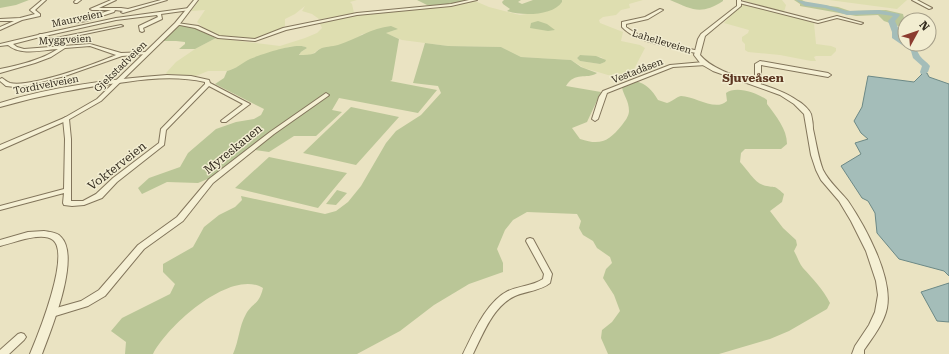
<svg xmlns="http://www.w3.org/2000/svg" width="949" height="354" font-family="'Roboto Serif',serif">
	<rect width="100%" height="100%" fill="#eae3c2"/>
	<!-- farmland -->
	<path fill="#dedeb0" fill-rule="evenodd" d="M 199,0 L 357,0 L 350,2 L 352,4 L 354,13 L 322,19 L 319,19 L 312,14 L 302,11 L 305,6 L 295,14 L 285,19 L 285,26 L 262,37 L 250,40 L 222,37 L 206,30 L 197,22 L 205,10 L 191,11 Z
		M 562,0 L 643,0 L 629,4 L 630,8 L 621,10 L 616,15 L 603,17 L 599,20 L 600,23 L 623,32 L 621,41 L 640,45 L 645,48 L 633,71 L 622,76 L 608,75 L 584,68 L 571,60 L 521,57 L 501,47 L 448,46 L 402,40 L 385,33 L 395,30 L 362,34 L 357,39 L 331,48 L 319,49 L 314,53 L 309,55 L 300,55 L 300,53 L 307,48 L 303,46 L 288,47 L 251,59 L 241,66 L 227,71 L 208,71 L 196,76 L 167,74 L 166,73 L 176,62 L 195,49 L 216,38 L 280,46 L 305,38 L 317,33 L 322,28 L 320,24 L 322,22 L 358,14 L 459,4 L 475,1 L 489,7 L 520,15 L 547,11 L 562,2 ZM 580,55 L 601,57 L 605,60 L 605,62 L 600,64 L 580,61 L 577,58 Z
		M 742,0 L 782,0 L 786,5 L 784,12 Z
		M 829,0 L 907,0 L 897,9 Z
		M 743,3 L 814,23 L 816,44 L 831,46 L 836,48 L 836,51 L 831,56 L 816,56 L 814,57 L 816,61 L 811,61 L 780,55 L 748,52 L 745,50 L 745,44 L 742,41 L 742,37 L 748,33 L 749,30 L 724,23 Z"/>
	<!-- green -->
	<path fill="#bac697" d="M 0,0 L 29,0 L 16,5 L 0,8 Z
		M 417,0 L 472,0 L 442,5 L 427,5 Z
		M 504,0 L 521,0 L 518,2 L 522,4 L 533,0 L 562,0 L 562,2 C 553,16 521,16 507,11 L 510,9 L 503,4 L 502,2 Z
		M 670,0 L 723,0 L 723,1 C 701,15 693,10 670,0 Z
		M 794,0 L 802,0 L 807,3 L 838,7 L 850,11 L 886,10 L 903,14 L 904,18 L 901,27 L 884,21 L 878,15 L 856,16 L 800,6 L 800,4 Z
		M 538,21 L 547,24 L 555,30 L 548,31 L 530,28 L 531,23 Z
		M 180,25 L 193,27 L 216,38 L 195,49 L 179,49 L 185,44 L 185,42 L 176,41 L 161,41 Z
		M 391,26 L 398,29 L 386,33 L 399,39 L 392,80 L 390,81 L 437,90 L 418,113 L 339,98 L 332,110 L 342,112 L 316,136 L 294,136 L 269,152 L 255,150 L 227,170 L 218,179 L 210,178 L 198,183 L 167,182 L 142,194 L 138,188 L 149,178 L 180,167 L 188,153 L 216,129 L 236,122 L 254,119 L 261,115 L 264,109 L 215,84 L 224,78 L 227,71 C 236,69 242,63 250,59 C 260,55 299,41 307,48 L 301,52 L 299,55 C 305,55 310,55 315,53 C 316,52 319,49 320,49 C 325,46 332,47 338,45 C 357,39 371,28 391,26 Z
		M 425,43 L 448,46 L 501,47 L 521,57 L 571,60 L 581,67 L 597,73 C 586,80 575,71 566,86 L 601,92 L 587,122 L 572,128 L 580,139 C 601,146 609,141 622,125 C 625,121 629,116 629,111 C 629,100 623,95 622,87 L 635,81 C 647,84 652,90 658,100 L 667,103 C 673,101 676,97 681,96 C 695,96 715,112 727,101 L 726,93 C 736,85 758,93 767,100 L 767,104 C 776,116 787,129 787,144 L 781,149 L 745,149 L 741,153 L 740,162 C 747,169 754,182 763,185 C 775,189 772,183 784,194 L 782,202 L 770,211 L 783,228 L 796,240 L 797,245 L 794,251 C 797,256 799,263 803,268 C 813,279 823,289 830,303 L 827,309 L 789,331 L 770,339 L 719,354 L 608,354 L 601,338 L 602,330 L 612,322 L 620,311 L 614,295 L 603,278 L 606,269 L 612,263 L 610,257 L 597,248 L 593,241 L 583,235 L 579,228 L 581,221 L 577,214 L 527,212 L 513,220 L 505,230 L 497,249 L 503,263 L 503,272 L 469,284 L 434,305 L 400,331 L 357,354 L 233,354 C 239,341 239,326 246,314 C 253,302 259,305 263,288 C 231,268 167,326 153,354 L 125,354 L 126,342 L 111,331 L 122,318 L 170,294 L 175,284 L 163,272 L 163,264 L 193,247 L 204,227 L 219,215 L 235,207 L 242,200 L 241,196 L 325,214 L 336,211 L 348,202 L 361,186 L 386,143 L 396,131 L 421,115 L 441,93 L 438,86 L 413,83 Z
		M 580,55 L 596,56 L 606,60 L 605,62 L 600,64 L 580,61 L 577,58 Z
		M 351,107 L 399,117 L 356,165 L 303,153 Z
		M 269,157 L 347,173 L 318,208 L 235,188 Z
		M 337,190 L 347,193 L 336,205 L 326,204 Z"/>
	<!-- water -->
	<path fill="#a4bdb9" stroke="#6c8986" d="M 924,72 L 927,73 L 929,77 L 949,84 L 949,276 L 944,271 L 899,259 L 877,233 L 875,213 L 868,201 L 862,198 L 841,166 L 861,154 L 855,143 L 868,139 L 861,133 L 854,121 L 862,107 L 868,76 L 914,82 Z
		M 949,283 L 949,322 L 937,321 L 921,292 Z"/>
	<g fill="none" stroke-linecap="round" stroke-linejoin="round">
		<!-- river -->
		<path fill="#a4bdb9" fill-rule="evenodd" d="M 796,0 L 826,5 L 847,11 L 879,10 L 899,14 L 900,15 L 895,21 L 900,32 L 900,37 L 905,41 L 905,44 C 915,44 916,49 920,56 C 923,60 927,62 930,66 L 928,72 L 924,74 L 921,74 L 920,72 L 922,66 L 913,58 L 911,51 L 892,38 L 892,32 L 888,21 L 893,16 L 879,14 L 847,15 L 825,8 L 805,6 Z"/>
		<defs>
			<path id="minor" d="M 42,0 L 46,0 L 35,10 L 40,14 L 40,16 L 22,20 L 0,30 L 0,27 L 14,21 L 0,21 L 0,19 L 20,18 L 35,14 L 30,10 Z
				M 76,0 L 81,0 L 77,3 L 75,3 L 74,2 Z
				M 111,0 L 116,0 L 99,8 L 121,8 L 128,9 L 161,0 L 167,0 L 123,13 L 121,12 L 123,11 L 115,10 L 114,12 L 86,21 L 66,24 L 64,23 L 83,19 L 111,10 L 92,10 L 90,9 Z
				M 469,0 L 477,0 L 451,6 L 357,15 L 286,30 L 255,41 L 218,38 L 195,28 L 175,24 L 177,23 L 198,26 L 219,36 L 255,39 L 283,28 L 357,13 L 451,4 Z
				M 912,0 L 917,0 L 932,8 L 929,9 Z
				M 740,1 L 818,21 L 837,16 L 863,23 L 861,24 L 837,18 L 818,23 L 739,3 L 738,2 Z
				M 189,8 L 190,8 L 190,10 L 161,14 L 162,19 L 143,28 L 144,31 L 142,32 L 140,31 L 139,26 L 158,17 L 157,15 L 116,20 L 45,36 L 47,38 L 56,38 L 121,25 L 123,26 L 56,40 L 46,40 L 40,37 L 13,44 L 17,47 L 24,49 L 90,44 L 121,53 L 147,52 L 149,53 L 147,54 L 122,56 L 65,76 L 29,85 L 15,87 L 6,86 L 0,81 L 0,79 L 2,78 C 5,80 7,82 10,83 C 30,88 95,64 116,55 L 90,46 L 65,48 L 51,57 L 35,63 L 0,73 L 0,69 C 20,65 41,60 58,49 C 42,50 21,56 8,45 L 0,46 L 0,44 L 38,35 L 40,34 L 42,34 L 116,18 Z
				M 660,9 L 663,10 L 648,19 L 626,24 L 626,27 C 644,41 677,46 699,51 L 699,53 C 692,53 684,50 677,49 C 659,44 635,41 622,27 L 622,22 L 645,17 Z
				M 760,61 L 828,73 L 831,75 L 828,77 L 761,65 L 761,84 L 758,86 L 755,84 L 755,64 Z
				M 704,62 L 707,64 L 706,65 L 673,67 L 607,93 L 598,119 L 595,121 L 592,119 L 599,97 L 603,91 L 670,65 Z
				M 167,75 L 191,76 L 209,80 L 210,83 L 250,104 L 226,122 L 222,122 L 221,121 L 222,120 L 243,104 L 209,86 L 166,130 L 164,145 L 117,182 L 102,198 L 84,205 L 72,206 L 64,205 L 63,203 L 64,193 L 0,210 L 0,206 L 64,189 L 65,139 L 63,119 L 64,118 L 66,117 L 69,119 L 71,139 L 71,201 L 83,201 L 96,194 L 113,178 L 159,143 L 161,129 L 205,84 L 205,82 C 179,76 152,78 126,82 C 83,87 42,95 0,107 L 0,103 C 54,86 111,79 167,75 Z
				M 326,93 L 329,95 L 328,96 L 274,134 L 213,183 L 183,221 L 144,249 L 105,296 L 88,306 L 52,317 L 49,316 L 47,313 L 49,310 L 81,301 L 99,290 L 138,245 L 177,217 L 209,179 L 270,132 Z
				M 530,238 L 533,239 L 552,274 L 550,283 C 540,291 526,291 515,296 C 493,306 483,334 473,354 L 463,354 C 473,334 486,302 508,291 C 519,286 532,286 543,279 L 544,274 L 526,241 L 527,239 Z
				M 21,333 L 24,334 L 26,337 L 24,340 L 9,354 L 0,354 L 0,350 L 18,334 Z"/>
			<path id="tertiary" d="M 194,0 L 198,0 L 179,25 L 101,101 L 68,120 L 0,150 L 0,145 L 64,118 L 97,99 L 175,23 Z
				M 737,0 L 741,0 L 741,6 L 705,36 L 700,55 C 720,79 771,81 798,101 C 802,103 809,109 811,114 C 812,118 813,124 813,129 C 816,142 818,157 823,170 C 829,182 840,191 848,201 C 865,226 893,277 887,308 C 884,323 873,337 864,350 L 864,354 L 852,354 L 855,346 L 869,325 L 875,312 L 878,295 L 876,281 L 866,251 L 851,221 L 839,201 L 821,180 L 816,170 L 811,155 L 804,114 L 794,104 L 780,95 L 713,71 L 701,64 L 694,55 L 698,39 L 701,34 L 733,9 L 737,6 Z
				M 44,231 C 49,232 57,232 61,237 C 81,257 51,330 42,354 L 30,354 C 38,335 71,254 53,240 C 42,231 13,243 0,246 L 0,240 L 28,232 Z"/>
		</defs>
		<!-- minor casing -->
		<use href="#minor" stroke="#82755b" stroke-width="2"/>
		<!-- tertiary casing -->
		<use href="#tertiary" stroke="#82755b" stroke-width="2"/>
		<!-- minor -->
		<use href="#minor" fill="#f5f0d4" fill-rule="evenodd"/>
		<!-- tertiary -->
		<use href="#tertiary" fill="#f5f0d4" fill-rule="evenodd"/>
	</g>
	<g text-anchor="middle" stroke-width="3" stroke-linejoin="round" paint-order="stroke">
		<!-- far-street labels -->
		<g font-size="10" fill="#332b1e" stroke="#f2edd1">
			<text transform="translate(77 18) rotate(-12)" y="4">Maurveien</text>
			<text transform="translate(65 39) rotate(-3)" y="4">Myggveien</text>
			<text transform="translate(662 41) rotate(17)" y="4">Lahelleveien</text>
			<text transform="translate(120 66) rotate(-44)" y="4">Gjekstadveien</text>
			<text transform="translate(637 70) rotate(-21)" y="4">Vestadåsen</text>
			<text transform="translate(46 84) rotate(-11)" y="4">Tordivelveien</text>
		</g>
		<!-- far-quarter labels -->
		<g font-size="12" font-weight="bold" fill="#5c3621" stroke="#f2edd1">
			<text x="753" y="82">Sjuveåsen</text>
		</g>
		<!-- street labels -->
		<g font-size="12" fill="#332b1e" stroke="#f2edd1">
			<text transform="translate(233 149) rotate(-39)" y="4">Myreskauen</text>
			<text transform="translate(117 166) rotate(-38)" y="4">Vokterveien</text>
		</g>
	</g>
	<!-- north arrow -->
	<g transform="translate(917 32) rotate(50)"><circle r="19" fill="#f2edd1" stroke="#a69f89"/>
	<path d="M0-3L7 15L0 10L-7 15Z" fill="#8b3c30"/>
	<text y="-6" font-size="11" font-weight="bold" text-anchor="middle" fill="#332b1e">N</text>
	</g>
</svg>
